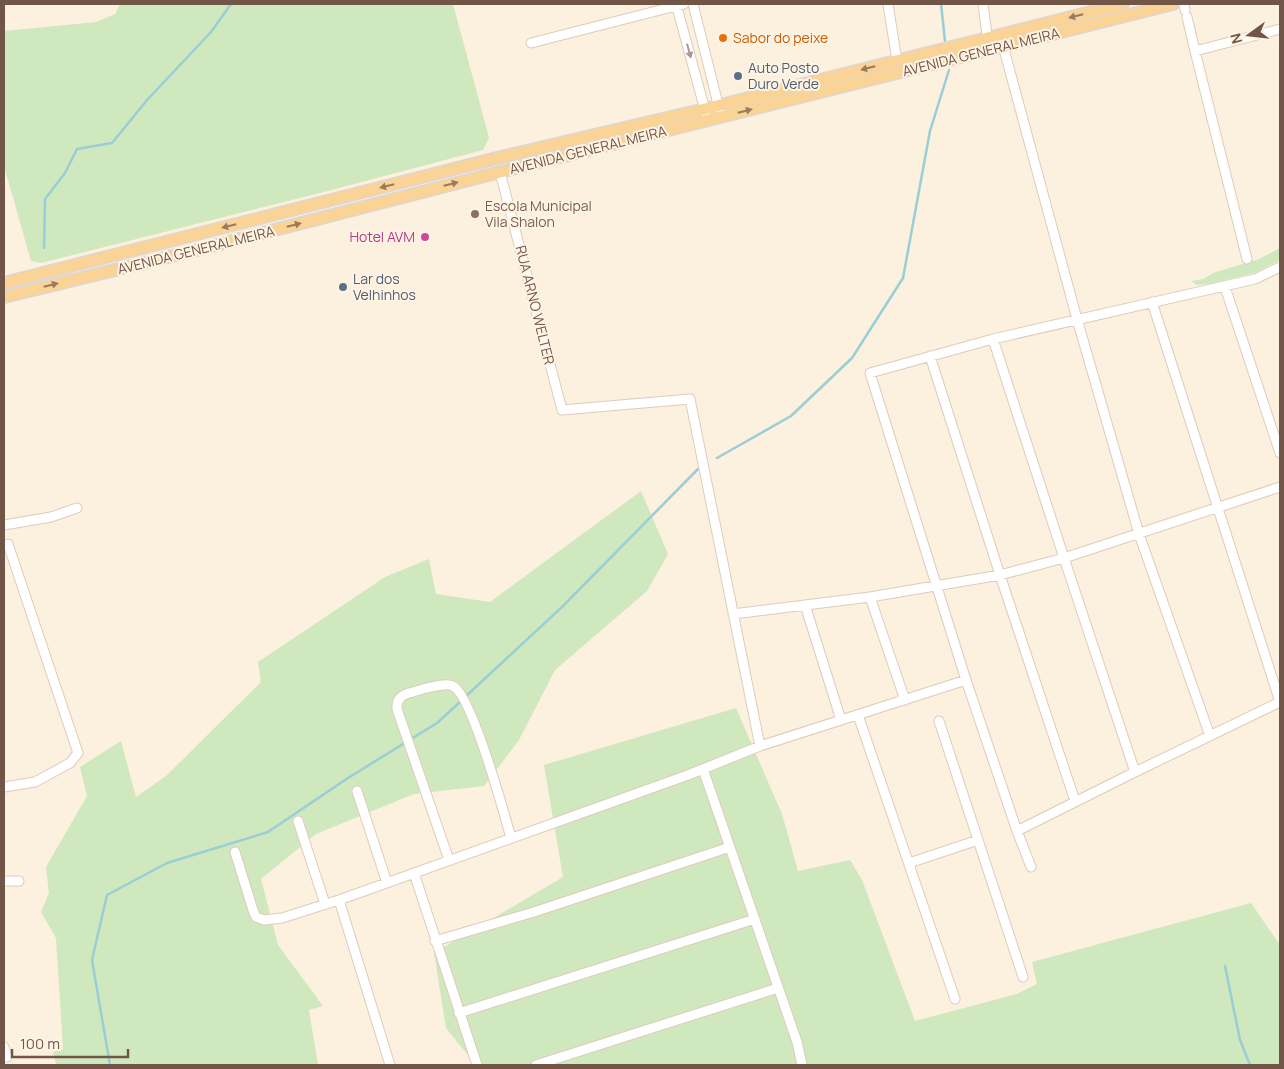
<svg xmlns="http://www.w3.org/2000/svg" width="1284" height="1069" font-family="Manrope,sans-serif">
	<rect width="100%" height="100%" fill="#fcf0de"/>
	<!-- green -->
	<path fill="#d0e8be" d="M 120,4 L 453,4 L 489,138 L 483,150 L 320,193 L 41,263 L 31,261 L 4,166 L 4,31 L 96,22 L 115,14 Z
		M 1280,248 L 1280,260 L 1254,273 L 1208,284 L 1197,285 L 1191,281 L 1204,279 L 1213,273 L 1259,259 Z
		M 641,491 L 668,554 L 647,591 L 555,670 L 519,740 L 484,786 L 414,794 L 316,834 L 261,879 L 278,945 L 323,1006 L 309,1010 L 318,1065 L 56,1065 L 53,1052 L 63,1049 L 56,938 L 41,912 L 49,893 L 46,867 L 87,796 L 80,767 L 121,741 L 136,797 L 166,776 L 261,682 L 258,662 L 385,577 L 429,559 L 436,594 L 490,602 Z
		M 736,708 L 782,814 L 798,871 L 850,860 L 862,880 L 915,1021 L 1017,994 L 1037,984 L 1032,962 L 1251,903 L 1280,945 L 1280,1065 L 476,1065 L 446,1028 L 434,953 L 563,877 L 544,765 Z"/>
	<g fill="none" stroke-linecap="round" stroke-linejoin="round">
		<!-- stream -->
		<path stroke="#9aced6" stroke-width="2.5" d="M 941,4 L 945,41
			M 44,248 L 45,199 L 65,173 L 77,149 L 112,143 L 148,99 L 211,32 L 231,4
			M 717,458 L 791,416 L 852,358 L 903,278 L 930,131 L 949,70
			M 465,697 L 562,607 L 698,469
			M 1225,966 L 1240,1040 L 1250,1065
			M 110,1065 L 92,960 L 107,895 L 167,863 L 268,832 L 348,778 L 437,723 L 461,701"/>
		<defs>
			<path id="minor" d="M 676,4 L 708,121
				M 693,4 L 720,112
				M 888,4 L 897,61
				M 983,4 L 988,43
				M 1184,4 L 1185,10
				M 1187,17 L 1195,51 L 1247,259
				M 1002,42 L 1077,319 L 1139,534 L 1210,736
				M 531,43 L 684,4
				M 1195,51 L 1280,29
				M 500,172 L 562,410 L 690,399 L 760,746
				M 1225,287 L 1280,453
				M 1152,302 L 1280,702
				M 993,339 L 1064,558 L 1135,772
				M 930,356 L 1000,575 L 1075,801
				M 4,525 L 51,517 L 77,508
				M 870,597 L 905,700
				M 805,605 L 841,720
				M 733,614 L 870,597 L 1000,575 L 1064,558 L 1280,487
				M 858,715 L 955,999
				M 939,721 L 1023,977
				M 703,769 L 797,1042 L 802,1065
				M 4,787 L 35,782 L 70,763 L 78,753 L 8,544
				M 357,791 L 387,883
				M 298,821 L 325,904
				M 1017,831 L 1135,772 L 1280,702
				M 235,852 L 253,910 L 256,917 L 264,920 L 282,918 L 339,900 L 688,775 L 760,746 L 966,680
				M 449,860 L 397,709 C 396,698 403,694 413,692 C 422,689 446,682 453,686 C 472,696 504,813 511,838
				M 909,863 L 978,840
				M 1031,867 L 1017,831 L 966,680 L 870,373 L 993,339 L 1255,279 L 1280,267
				M 414,873 L 477,1065
				M 4,881 L 19,881
				M 339,900 L 390,1065
				M 435,941 L 534,912 L 730,847
				M 459,1013 L 755,919
				M 4,1047 L 7,1057
				M 536,1065 L 778,988"/>
			<path id="major" d="M 4,283 L 497,158 L 705,109 L 1123,4
				M 4,297 L 197,250 L 500,172 L 1173,4"/>
		</defs>
		<!-- minor casing -->
		<use href="#minor" stroke="#dfcbbb" stroke-width="11"/>
		<!-- major casing -->
		<use href="#major" stroke="#ddd6d3" stroke-width="14"/>
		<!-- minor -->
		<use href="#minor" stroke="#fff" stroke-width="9"/>
		<!-- major -->
		<use href="#major" stroke="#fad397" stroke-width="11"/>
	</g>
	<!-- one-way arrows -->
	<defs><path id="oneway-solid" d="M-6-.8H1V-3.2L6.5 0L1 3.2V.8H-6Z" transform="scale(1.25)"/></defs>
	<g fill="#9a7b5f">
		<use href="#oneway-solid" transform="translate(1076 16) rotate(166)"/>
		<use href="#oneway-solid" transform="translate(868 68) rotate(166)"/>
		<use href="#oneway-solid" transform="translate(745 111) rotate(-14)"/>
		<use href="#oneway-solid" transform="translate(451 184) rotate(-14)"/>
		<use href="#oneway-solid" transform="translate(387 186) rotate(166)"/>
		<use href="#oneway-solid" transform="translate(294 225) rotate(-14)"/>
		<use href="#oneway-solid" transform="translate(229 226) rotate(166)"/>
		<use href="#oneway-solid" transform="translate(51 285) rotate(-14)"/>
	</g>
	<use fill="#aa9991" href="#oneway-solid" transform="translate(689 51) rotate(75)"/>
	<!-- markers -->
	<circle fill="#e8710a" stroke="#fff4e4" stroke-width="2" cx="723" cy="38" r="5"/>
	<g fill="#5c6f8a" stroke="#fff4e4" stroke-width="2">
		<circle cx="738" cy="76" r="5"/>
		<circle cx="343" cy="287" r="5"/>
	</g>
	<circle fill="#8d6e63" stroke="#fff4e4" stroke-width="2" cx="475" cy="214" r="5"/>
	<circle fill="#d1479c" stroke="#fff4e4" stroke-width="2" cx="425" cy="237" r="5"/>
	<g text-anchor="middle" stroke-width="4" stroke-linejoin="round" paint-order="stroke">
		<!-- food labels -->
		<g font-size="14" fill="#c56008" stroke="#fff4e4" text-anchor="start">
			<text x="733" y="43">Sabor do peixe</text>
		</g>
		<!-- street labels -->
		<g font-size="14" fill="#715547" stroke="#fff4e4">
			<text transform="translate(981 52) rotate(-14)" y="5">AVENIDA GENERAL MEIRA</text>
			<text transform="translate(588 150) rotate(-14)" y="5">AVENIDA GENERAL MEIRA</text>
			<text transform="translate(196 250) rotate(-14)" y="5">AVENIDA GENERAL MEIRA</text>
			<text transform="translate(535 305) rotate(76)" y="5">RUA ARNO WELTER</text>
		</g>
		<!-- service labels -->
		<g font-size="14" fill="#4e5e75" stroke="#fff4e4" text-anchor="start">
			<text x="748" y="73">Auto Posto<tspan x="748" dy="16">Duro Verde</tspan></text>
			<text x="353" y="284">Lar dos<tspan x="353" dy="16">Velhinhos</tspan></text>
		</g>
		<!-- education labels -->
		<g font-size="14" fill="#785e54" stroke="#fff4e4" text-anchor="start">
			<text x="485" y="211">Escola Municipal<tspan x="485" dy="16">Vila Shalon</tspan></text>
		</g>
		<!-- hotel labels -->
		<g font-size="14" fill="#b23c85" stroke="#fff4e4" text-anchor="end">
			<text x="415" y="242">Hotel AVM</text>
		</g>
	</g>
	<!-- border -->
	<rect width="1284" height="1069" fill="none" stroke="#715547" stroke-width="10"/>
	<!-- north arrow -->
	<g transform="translate(1249 35) rotate(255)" stroke="#fff4e4" stroke-width="4" paint-order="stroke">
	<path d="M0-4L9 19L0 12L-9 19Z" fill="#715547"/>
	<text y="-8" font-size="14" font-weight="bold" text-anchor="middle" fill="#715547">N</text>
	</g>
	<!-- scale -->
	<path d="M12 1049v8h116v-8" fill="none" stroke="#715547" stroke-width="2.5"/>
	<text x="20" y="1049" font-size="15" fill="#715547" stroke="#fff4e4" stroke-width="4" paint-order="stroke">100 m</text>
</svg>
